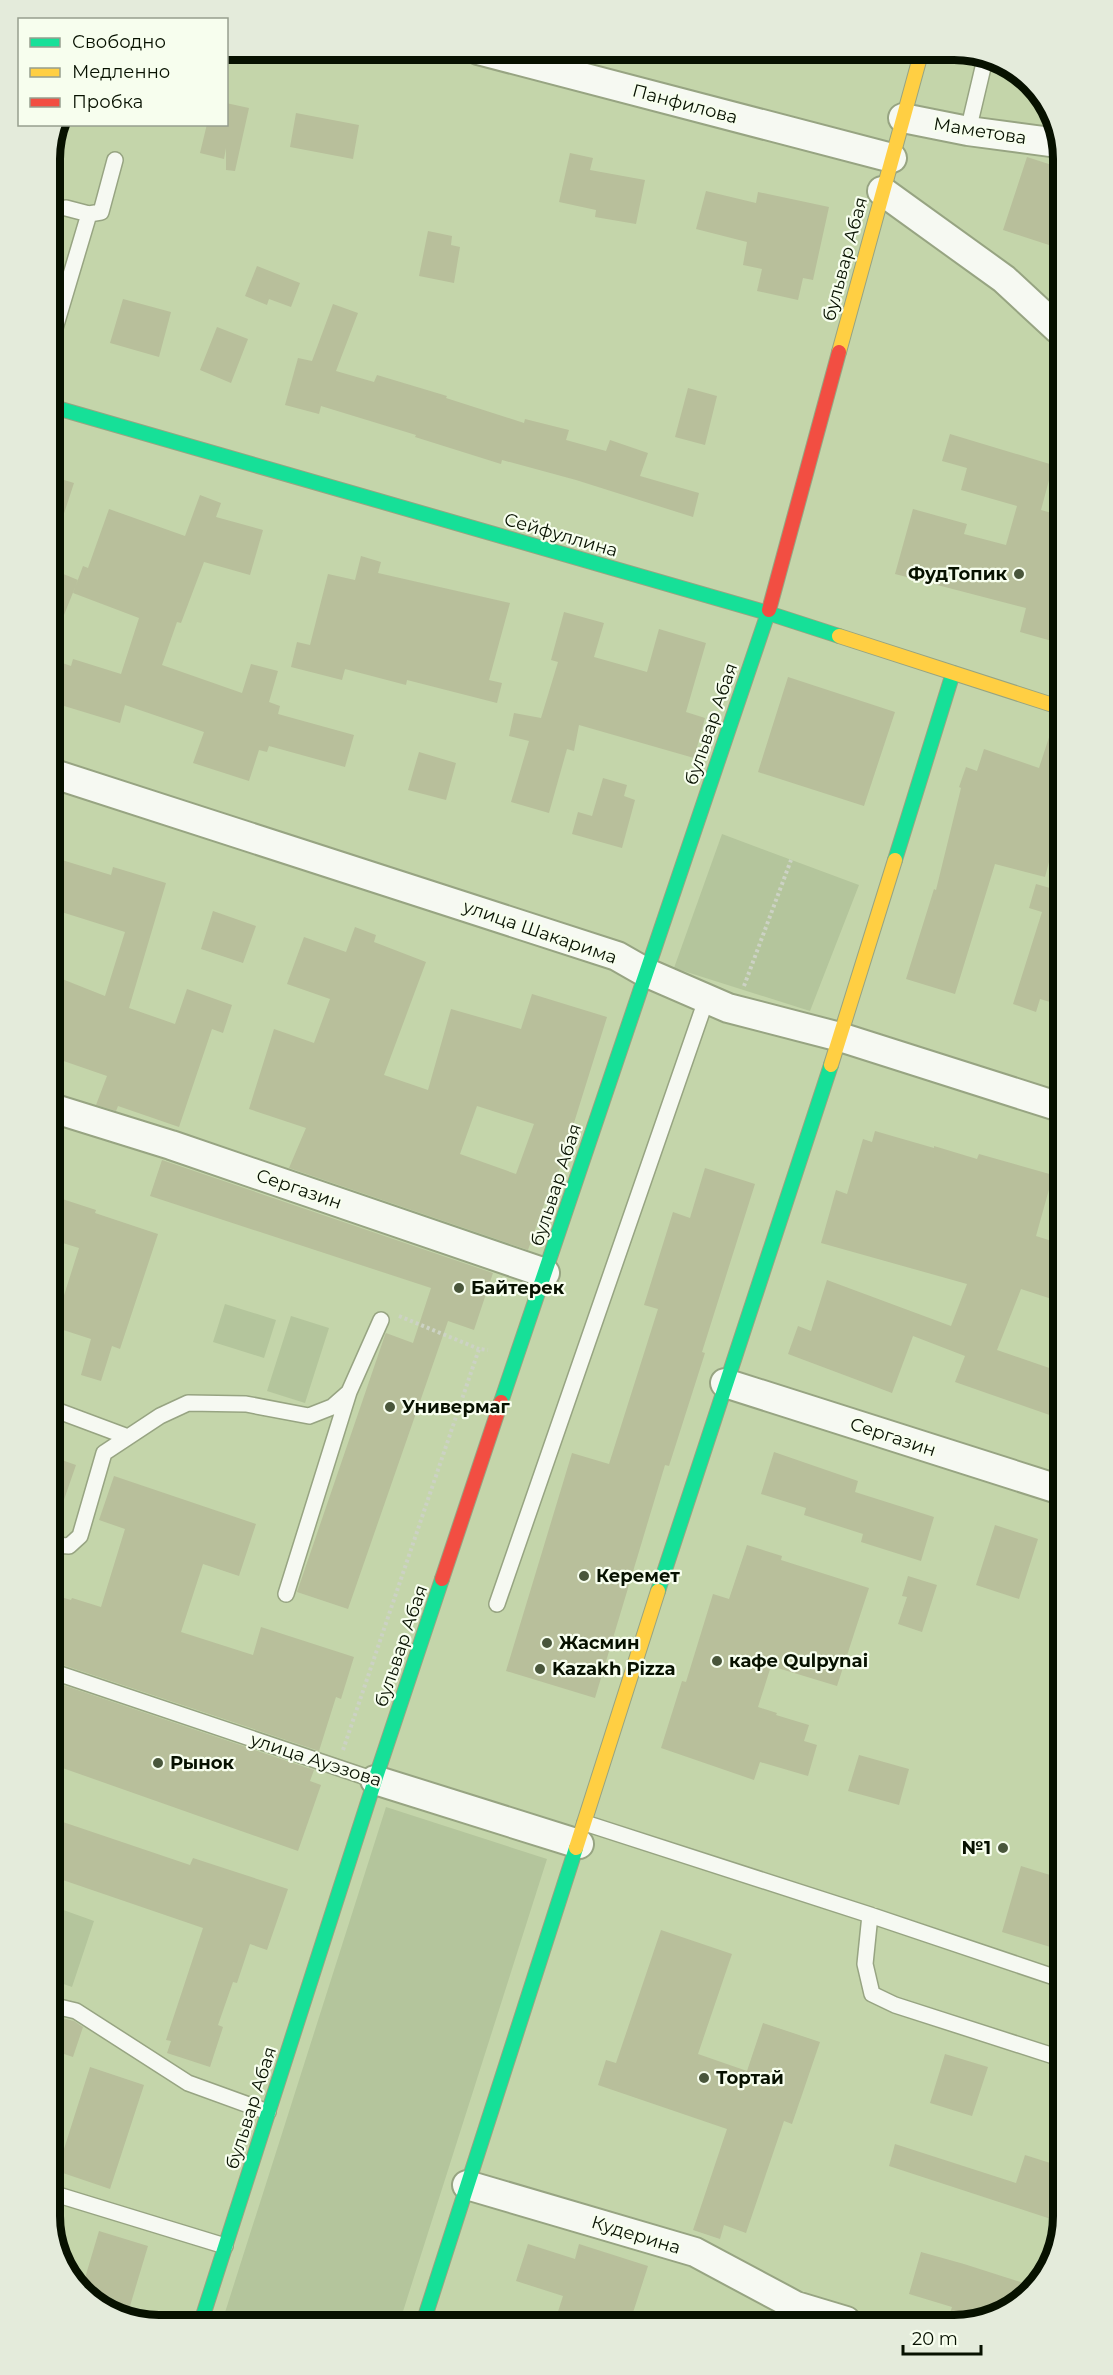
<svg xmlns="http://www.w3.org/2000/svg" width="1113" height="2375" font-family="Montserrat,sans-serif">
	<rect width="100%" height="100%" fill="#c4d5aa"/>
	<!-- green -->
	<path fill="#b4c59c" d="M 722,834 L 859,885 L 810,1011 L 674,968 Z
		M 225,1304 L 276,1320 L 264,1358 L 213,1342 Z
		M 291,1316 L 329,1328 L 305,1403 L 267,1391 Z
		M 386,1807 L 547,1859 L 399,2324 L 221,2325 Z
		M 55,1907 L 94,1921 L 72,1987 L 55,1981 Z"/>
	<!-- building -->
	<path fill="#b8bf9b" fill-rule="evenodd" d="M 226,103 L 249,108 L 235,171 L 226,170 L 226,148 L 224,159 L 200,153 L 207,124 L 226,124 Z
		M 296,113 L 359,125 L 353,159 L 290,147 Z
		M 570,153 L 593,158 L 590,170 L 645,180 L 636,224 L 595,217 L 596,210 L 559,202 Z
		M 1027,157 L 1058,167 L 1058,216 L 1049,245 L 1003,230 Z
		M 706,191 L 756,203 L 758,192 L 829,207 L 813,280 L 803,278 L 798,300 L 757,291 L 762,269 L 743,265 L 747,242 L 696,229 Z
		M 428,231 L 452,236 L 451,245 L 460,247 L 454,283 L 419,276 Z
		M 257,266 L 300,283 L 291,307 L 269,299 L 267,305 L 245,296 Z
		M 123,299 L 171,312 L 159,357 L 110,343 Z
		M 333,304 L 358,313 L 336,371 L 374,382 L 377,375 L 447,396 L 446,398 L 524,423 L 525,419 L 569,430 L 566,440 L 606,451 L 610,440 L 648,453 L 640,476 L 699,493 L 693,517 L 576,480 L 502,460 L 501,464 L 415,437 L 416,435 L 321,406 L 319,414 L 285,405 L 298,358 L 312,361 Z
		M 217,327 L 248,339 L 231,383 L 200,370 Z
		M 688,388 L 717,396 L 705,445 L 675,437 Z
		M 950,434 L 1053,465 L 1041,510 L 1059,515 L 1059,643 L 1020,632 L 1026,608 L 895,574 L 913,509 L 967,524 L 964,534 L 1006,545 L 1017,506 L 961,490 L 967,468 L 942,461 Z
		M 51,476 L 74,483 L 55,541 L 51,541 Z
		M 200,495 L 221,503 L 216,517 L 263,530 L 250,575 L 204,562 L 181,623 L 177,622 L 162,665 L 242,693 L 251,664 L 278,671 L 269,702 L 280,706 L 278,714 L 354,735 L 345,767 L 269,746 L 267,752 L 259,750 L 249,781 L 193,763 L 204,732 L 125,705 L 120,723 L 51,702 L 51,659 L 71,666 L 73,659 L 121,674 L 139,618 L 73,593 L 83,566 L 88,568 L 109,509 L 185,536 Z
		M 361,556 L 381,562 L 378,573 L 510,603 L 489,680 L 502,683 L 497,703 L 407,680 L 406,685 L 345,669 L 342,680 L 291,667 L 297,642 L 310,645 L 328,574 L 355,580 Z
		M 51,569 L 78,580 L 52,645 L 51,645 Z
		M 564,612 L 604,623 L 594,657 L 647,672 L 659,629 L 706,643 L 686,712 L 705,718 L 694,758 L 579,725 L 574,751 L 567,749 L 549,813 L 511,802 L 529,741 L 509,736 L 514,713 L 541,718 L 558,662 L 551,660 Z
		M 788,677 L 895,712 L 864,806 L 758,772 Z
		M 1053,725 L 1059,725 L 1060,820 L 1045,877 L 995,864 L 955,994 L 906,979 L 934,889 L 936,890 L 961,788 L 959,787 L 966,767 L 977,771 L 984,749 L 1039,768 Z
		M 419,752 L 456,763 L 446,800 L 408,790 Z
		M 603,778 L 627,785 L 624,796 L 635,800 L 622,848 L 572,834 L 578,812 L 592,816 Z
		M 52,857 L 111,875 L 113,867 L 166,883 L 129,1008 L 175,1024 L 187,989 L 232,1005 L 223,1033 L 212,1029 L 179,1127 L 118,1106 L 116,1111 L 96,1105 L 107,1076 L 52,1057 L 52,975 L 105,996 L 125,932 L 52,909 Z
		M 1055,872 L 1060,872 L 1060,1005 L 1040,999 L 1036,1012 L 1013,1004 L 1042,912 L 1029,908 L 1036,884 L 1050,888 Z
		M 213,911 L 256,926 L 243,963 L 201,949 Z
		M 355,927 L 376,935 L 374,942 L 426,962 L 384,1075 L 428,1090 L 451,1009 L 521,1029 L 532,994 L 607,1017 L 558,1174 L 555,1173 L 528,1250 L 289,1168 L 306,1128 L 249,1109 L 274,1029 L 314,1043 L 330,999 L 287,984 L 304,937 L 346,952 ZM 477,1106 L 534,1124 L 516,1174 L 460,1154 Z
		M 875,1131 L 934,1148 L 934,1146 L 977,1159 L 979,1154 L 1053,1175 L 1036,1236 L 1061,1244 L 1061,1302 L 1021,1289 L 997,1350 L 1061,1372 L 1061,1419 L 955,1382 L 965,1356 L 913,1336 L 892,1393 L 788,1354 L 798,1326 L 811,1331 L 827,1280 L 951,1326 L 967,1284 L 821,1243 L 836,1190 L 847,1194 L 863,1139 L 872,1142 Z
		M 162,1160 L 493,1273 L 474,1330 L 448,1321 L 348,1609 L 297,1592 L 385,1335 L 386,1333 L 413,1343 L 431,1288 L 150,1196 Z
		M 705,1168 L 755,1184 L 702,1352 L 705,1353 L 669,1466 L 665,1465 L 595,1698 L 506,1671 L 572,1453 L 609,1464 L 658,1309 L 644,1305 L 673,1212 L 690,1218 Z
		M 53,1196 L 96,1210 L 95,1213 L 158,1234 L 120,1349 L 112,1346 L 101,1381 L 81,1375 L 91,1339 L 54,1327 L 79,1248 L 53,1240 Z
		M 774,1452 L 858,1481 L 855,1492 L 934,1517 L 921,1561 L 861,1542 L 863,1534 L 804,1515 L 806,1508 L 761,1494 Z
		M 53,1457 L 76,1465 L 57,1520 L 53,1520 Z
		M 114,1476 L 256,1524 L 239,1576 L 203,1564 L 181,1632 L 253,1655 L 261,1627 L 354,1657 L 341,1699 L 336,1697 L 319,1751 L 54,1662 L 54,1595 L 71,1600 L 72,1598 L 101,1607 L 125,1529 L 99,1520 Z
		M 995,1525 L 1038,1539 L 1019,1599 L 976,1585 Z
		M 747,1545 L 782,1556 L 781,1560 L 869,1588 L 837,1686 L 771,1666 L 758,1707 L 777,1713 L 776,1715 L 809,1725 L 804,1741 L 817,1745 L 808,1776 L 760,1762 L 754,1780 L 661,1748 L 682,1681 L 686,1682 L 713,1594 L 729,1599 Z
		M 908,1576 L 937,1585 L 922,1632 L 898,1624 L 907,1597 L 902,1596 Z
		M 54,1682 L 314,1770 L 310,1781 L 321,1785 L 298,1851 L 54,1765 Z
		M 859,1755 L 909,1769 L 899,1805 L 848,1791 Z
		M 54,1819 L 190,1865 L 193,1858 L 288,1889 L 267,1950 L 250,1944 L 237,1983 L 233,1982 L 218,2025 L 223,2027 L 210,2067 L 167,2053 L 171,2041 L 166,2040 L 203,1928 L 54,1877 Z
		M 1021,1866 L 1063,1879 L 1063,1951 L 1002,1932 Z
		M 661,1930 L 732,1954 L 698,2054 L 747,2071 L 763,2023 L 820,2042 L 792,2124 L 784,2121 L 746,2233 L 724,2225 L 720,2239 L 693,2230 L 727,2129 L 598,2085 L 606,2060 L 616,2063 Z
		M 55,2016 L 74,2021 L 83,2027 L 73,2057 L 55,2051 Z
		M 945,2054 L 988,2067 L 972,2116 L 930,2103 Z
		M 90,2067 L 144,2085 L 110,2189 L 57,2171 Z
		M 895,2144 L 1016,2183 L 1025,2155 L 1063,2167 L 1063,2201 L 1057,2221 L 889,2166 Z
		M 99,2231 L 148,2246 L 127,2316 L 93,2303 L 82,2288 Z
		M 528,2244 L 575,2259 L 579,2244 L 648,2266 L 630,2322 L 570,2322 L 556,2318 L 563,2296 L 516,2281 Z
		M 921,2252 L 964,2264 L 1033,2286 L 989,2320 L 948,2320 L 952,2307 L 909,2294 Z"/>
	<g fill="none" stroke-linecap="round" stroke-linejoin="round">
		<defs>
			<path id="lane" d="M 968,131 L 985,59
				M 66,208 L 89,214
				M 50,345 L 89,214 L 101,212 L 115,160
				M 53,1409 L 128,1437
				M 54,1545 L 69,1546 L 80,1536 L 104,1453 L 160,1416 L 188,1403 L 246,1404 L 309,1416 L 332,1407 L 349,1392 L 381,1320
				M 286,1594 L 349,1392
				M 497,1604 L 706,1000
				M 54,1672 L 375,1780
				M 585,1823 L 870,1915 L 1063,1980
				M 870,1915 L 865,1964 L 872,1994 L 895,2005 L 1063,2059
				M 55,2006 L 76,2011 L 188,2083 L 268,2112
				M 55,2194 L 225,2246"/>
			<path id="street" d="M 478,50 L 892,158
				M 903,118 L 968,131 L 1058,143
				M 882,191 L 1004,279 L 1058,329
				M 51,773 L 617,956 L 645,972 L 728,1008 L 840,1037 L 1060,1107
				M 52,1108 L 171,1145 L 545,1273
				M 725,1383 L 1061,1490
				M 375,1780 L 579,1844
				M 467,2185 L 695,2252 L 796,2306 L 846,2321"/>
			<path id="fast" d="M 50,406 L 768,613 L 839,636
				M 895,860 L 953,673
				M 501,1402 L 769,610
				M 658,1591 L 831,1065
				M 423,2323 L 576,1848
				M 200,2325 L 375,1780 L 442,1579"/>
			<path id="slow" d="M 839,352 L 922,50
				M 839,636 L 1059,707
				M 831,1065 L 895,860
				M 576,1848 L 658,1591"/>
			<path id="jam" d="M 769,610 L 839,352
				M 442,1579 L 501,1402"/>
		</defs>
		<!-- lane casing -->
		<use href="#lane" stroke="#97a482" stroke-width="18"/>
		<!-- street casing -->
		<use href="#street" stroke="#97a482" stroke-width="32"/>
		<!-- fast casing -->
		<use href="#fast" stroke="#97a482" stroke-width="16"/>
		<!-- slow casing -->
		<use href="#slow" stroke="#97a482" stroke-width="16"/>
		<!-- jam casing -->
		<use href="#jam" stroke="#97a482" stroke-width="16"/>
		<!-- path -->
		<path stroke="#ccd2c4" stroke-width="4" stroke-dasharray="3 3" stroke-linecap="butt" d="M 744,986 L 791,860
			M 399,1316 L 479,1349
			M 343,1750 L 479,1349 L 488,1350"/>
		<!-- lane -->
		<use href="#lane" stroke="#f6f9f2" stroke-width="15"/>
		<!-- street -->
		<use href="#street" stroke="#f6f9f2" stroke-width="28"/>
		<!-- fast -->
		<use href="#fast" stroke="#16e098" stroke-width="14"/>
		<!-- slow -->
		<use href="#slow" stroke="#ffcf43" stroke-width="14"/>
		<!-- jam -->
		<use href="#jam" stroke="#f24e42" stroke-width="14"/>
	</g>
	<!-- markers -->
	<g fill="#49563b" stroke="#f7feee" stroke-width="2">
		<circle cx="1019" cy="574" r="6"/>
		<circle cx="459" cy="1288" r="6"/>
		<circle cx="390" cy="1407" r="6"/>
		<circle cx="584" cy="1576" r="6"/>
		<circle cx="547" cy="1643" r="6"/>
		<circle cx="717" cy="1661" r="6"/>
		<circle cx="540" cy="1669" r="6"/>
		<circle cx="158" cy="1763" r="6"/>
		<circle cx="1003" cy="1848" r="6"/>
		<circle cx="704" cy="2078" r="6"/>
	</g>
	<g text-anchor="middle" stroke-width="4.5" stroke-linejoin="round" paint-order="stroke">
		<!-- street labels -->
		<g font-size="18" fill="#071100" stroke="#f7feee">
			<text transform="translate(685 104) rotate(15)" y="6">Панфилова</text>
			<text transform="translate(980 131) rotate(9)" y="6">Маметова</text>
			<text transform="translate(845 259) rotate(-75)" y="6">бульвар Абая</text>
			<text transform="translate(561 535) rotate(16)" y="6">Сейфуллина</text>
			<text transform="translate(711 724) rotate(-71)" y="6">бульвар Абая</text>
			<text transform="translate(540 932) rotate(19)" y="6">улица Шакарима</text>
			<text transform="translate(556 1185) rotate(-72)" y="6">бульвар Абая</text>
			<text transform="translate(299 1189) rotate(19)" y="6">Сергазин</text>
			<text transform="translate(893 1437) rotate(18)" y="6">Сергазин</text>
			<text transform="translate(401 1646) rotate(-71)" y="6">бульвар Абая</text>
			<text transform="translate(316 1760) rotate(18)" y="6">улица Ауэзова</text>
			<text transform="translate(251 2108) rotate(-72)" y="6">бульвар Абая</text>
			<text transform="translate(636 2235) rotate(17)" y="6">Кудерина</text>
		</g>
		<!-- poi labels -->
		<g font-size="18" font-weight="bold" fill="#071100" stroke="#f7feee" text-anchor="start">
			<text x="1007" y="580" text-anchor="end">ФудТопик</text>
			<text x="471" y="1294">Байтерек</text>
			<text x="402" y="1413">Универмаг</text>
			<text x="596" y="1582">Керемет</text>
			<text x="559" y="1649">Жасмин</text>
			<text x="729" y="1667">кафе Qulpynai</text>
			<text x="552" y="1675">Kazakh Pizza</text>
			<text x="170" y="1769">Рынок</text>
			<text x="991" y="1854" text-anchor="end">№1</text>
			<text x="716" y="2084">Тортай</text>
		</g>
	</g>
	<!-- crop -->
	<path d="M0 0H1113V2375H0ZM159 60H954A99 99 0 0 1 1053 159V2216A99 99 0 0 1 954 2315H159A99 99 0 0 1 60 2216V159A99 99 0 0 1 159 60Z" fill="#e4ebdb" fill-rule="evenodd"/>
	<path fill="none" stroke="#071100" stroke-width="8" d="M159 60H954A99 99 0 0 1 1053 159V2216A99 99 0 0 1 954 2315H159A99 99 0 0 1 60 2216V159A99 99 0 0 1 159 60Z"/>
	<!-- legend -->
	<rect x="18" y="18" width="210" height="108" fill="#f7feee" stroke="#979f8f" stroke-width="1.5"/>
	<rect x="30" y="38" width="30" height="9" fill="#16e098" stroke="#979f8f" stroke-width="1.5"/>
	<text x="72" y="48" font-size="18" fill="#071100">Свободно</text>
	<rect x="30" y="68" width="30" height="9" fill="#ffcf43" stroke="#979f8f" stroke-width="1.5"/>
	<text x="72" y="78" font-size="18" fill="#071100">Медленно</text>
	<rect x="30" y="98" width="30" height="9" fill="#f24e42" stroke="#979f8f" stroke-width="1.5"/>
	<text x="72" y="108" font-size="18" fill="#071100">Пробка</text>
	<!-- scale -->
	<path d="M903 2345v9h78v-9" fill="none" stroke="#071100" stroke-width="3"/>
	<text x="912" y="2345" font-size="18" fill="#071100" stroke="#f7feee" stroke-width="4.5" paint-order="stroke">20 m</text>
</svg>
